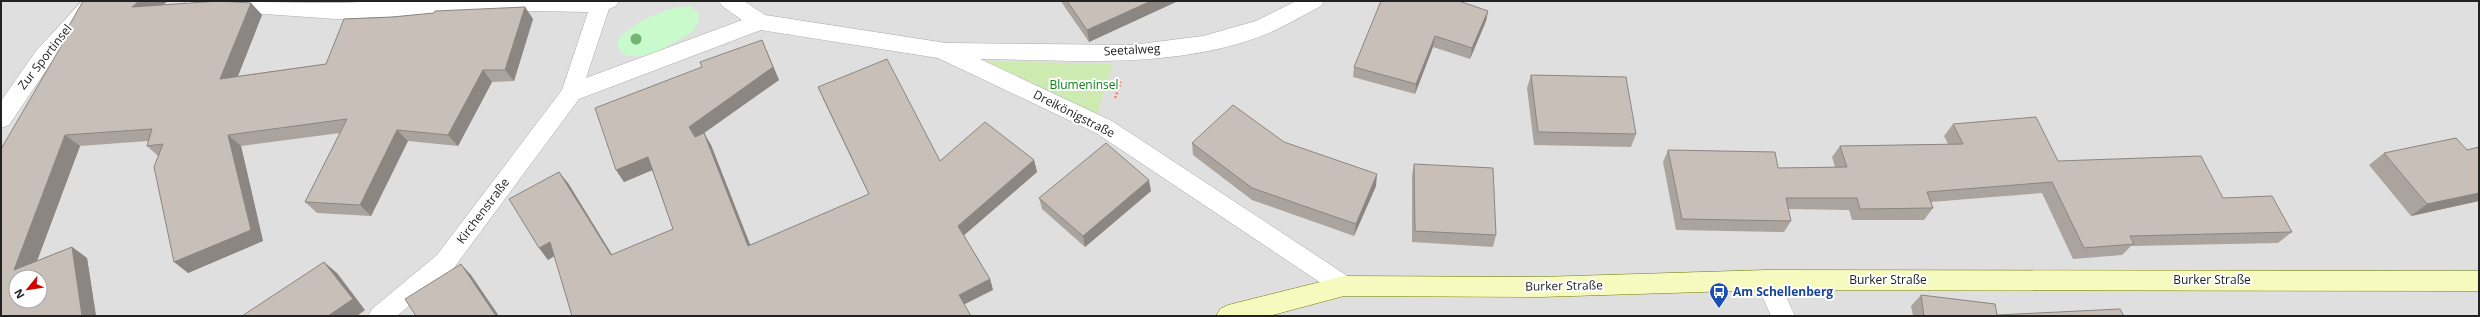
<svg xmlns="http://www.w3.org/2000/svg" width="2480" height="317" font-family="'Open Sans',sans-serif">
	<rect width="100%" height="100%" fill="#f2efe9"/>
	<!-- residential -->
	<path fill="#e0dfdf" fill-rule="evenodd" d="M 1,1 L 2479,1 L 2479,316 L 1,316 ZM 16,277 L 40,277 L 40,301 L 16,301 Z"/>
	<!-- grass -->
	<path fill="#cdebb0" d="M 986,61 L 1113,64 L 1097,114 Z"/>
	<!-- park -->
	<path fill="#c8facc" d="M 689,6 L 698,12 L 699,20 L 694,30 L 682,38 L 649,56 L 627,56 L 619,49 L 617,41 C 632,22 664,8 689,6 Z"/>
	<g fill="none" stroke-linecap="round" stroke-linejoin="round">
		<defs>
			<path id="street" d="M 82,1 L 105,1 L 51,63 L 9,125 L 1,128 L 1,101 L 36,51 Z
				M 185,1 L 336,3 L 390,1 L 619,1 L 616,6 L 609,9 L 586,78 L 742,20 L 722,6 L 719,1 L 744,1 L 765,15 L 946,43 L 1132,45 L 1203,36 L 1256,21 L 1296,1 L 1324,1 L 1321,6 C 1304,15 1287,25 1269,33 C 1178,70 1076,60 980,59 L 1112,121 L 1352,279 L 1356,286 L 1352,293 L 1344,296 L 1336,293 L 1096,133 L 938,58 L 761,30 L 579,99 L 453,269 L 397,316 L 368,316 L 372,309 L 437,255 L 562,90 L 588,12 L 535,11 L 336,19 L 195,9 L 188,6 Z
				M 1767,270 L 1775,273 L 1795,316 L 1771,316 L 1755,280 L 1759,273 Z"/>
			<path id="secondary" d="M 1767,270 L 2479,271 L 2479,291 L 1767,290 L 1540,297 L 1344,296 L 1269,316 L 1216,316 L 1220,309 L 1228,305 L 1344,276 L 1540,277 Z"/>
		</defs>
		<!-- street casing -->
		<use href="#street" stroke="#a9a9a9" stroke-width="1"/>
		<!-- secondary casing -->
		<use href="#secondary" stroke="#707d05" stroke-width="1"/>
		<!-- path -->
		<path stroke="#fa8072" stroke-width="2.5" stroke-dasharray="2 2" stroke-linecap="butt" d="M 1115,98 L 1121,82"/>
		<!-- street -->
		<use href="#street" fill="#fff" fill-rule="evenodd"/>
		<!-- secondary -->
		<use href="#secondary" fill="#f7fabf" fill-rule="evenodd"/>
	</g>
	<!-- trees -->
	<circle fill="#74b475" cx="636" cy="39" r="5.5"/>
	<!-- wall -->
	<path fill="#aba49e" d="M 168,1 L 163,5 L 251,3 L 262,15 L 238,76 L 326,64 L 392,17 L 525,7 L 533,19 L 514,81 L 492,82 L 458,146 L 408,141 L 371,216 L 317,213 L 305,202 L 340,133 L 241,146 L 263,241 L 188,273 L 158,156 L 147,146 L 148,141 L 80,146 L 37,261 L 72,247 L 87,258 L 96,316 L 1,316 L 68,34 L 66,31 Z
		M 1061,1 L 1178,1 L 1089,42 L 1062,3 Z
		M 1488,11 L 1486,21 L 1470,59 L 1433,47 L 1415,94 L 1353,77 L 1354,67 Z
		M 762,40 L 779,80 L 704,133 L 711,145 L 750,245 L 869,195 L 823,99 L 818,87 L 940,161 L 1034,160 L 1037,172 L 964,235 L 990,279 L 993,290 L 554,256 L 548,260 L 568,183 L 612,255 L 673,229 L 652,170 L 624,182 L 616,170 L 702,67 Z
		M 1531,75 L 1636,134 L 1631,147 L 1534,145 L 1527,88 Z
		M 1953,124 L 2058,161 L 2223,198 L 2292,232 L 2278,243 L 2131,246 L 2122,255 L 2073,259 L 2042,193 L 1931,202 L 1933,208 L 1924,220 L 1852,220 L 1849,210 L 1788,209 L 1791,221 L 1784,232 L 1676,230 L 1663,162 L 1668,150 L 1778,168 L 1835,167 L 1832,157 L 1840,146 L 1948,144 L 1944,136 Z
		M 1284,142 L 1376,186 L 1354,236 L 1252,200 L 1193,155 L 1192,143 Z
		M 2479,147 L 2479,201 L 2411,216 L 2369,165 L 2384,153 L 2467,150 Z
		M 1414,164 L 1496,235 L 1493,247 L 1412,242 L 1412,176 Z
		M 1151,191 L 1085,247 L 1042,209 L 1039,198 Z
		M 1921,295 L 1997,315 L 2124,316 L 1913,316 L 1911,306 Z"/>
	<!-- shaded-wall -->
	<path fill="#8b8681" d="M 139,1 L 168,1 L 144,19 L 132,7 Z
		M 1151,1 L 1178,1 L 1089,42 L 1087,30 Z
		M 251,3 L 262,15 L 232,91 L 220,79 Z
		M 525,7 L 533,19 L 514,81 L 505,70 Z
		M 1488,11 L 1486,21 L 1470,59 L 1472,48 Z
		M 1435,36 L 1433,47 L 1415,94 L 1416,84 Z
		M 762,40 L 779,80 L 704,133 L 711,145 L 755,257 L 748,246 L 696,139 L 689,127 Z
		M 483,70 L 492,82 L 458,146 L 448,135 Z
		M 397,130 L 408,141 L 371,216 L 360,205 Z
		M 65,135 L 80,146 L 31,277 L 14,270 Z
		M 228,135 L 241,146 L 263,241 L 188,273 L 174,262 Z
		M 648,157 L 655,169 L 624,182 L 616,170 Z
		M 1034,160 L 1037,172 L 962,237 L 958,226 Z
		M 559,172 L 568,183 L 619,266 L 611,255 Z
		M 1377,174 L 1376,186 L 1354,236 L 1356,224 Z
		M 1149,180 L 1151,191 L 1085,247 L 1083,236 Z
		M 2479,193 L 2479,201 L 2411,216 L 2427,204 Z
		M 550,242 L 559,253 L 548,260 L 539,248 Z
		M 72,247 L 87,258 L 96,316 L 82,316 Z
		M 324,262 L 337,273 L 365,310 L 357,316 L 328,316 Z
		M 461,264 L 471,275 L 499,316 L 496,316 Z
		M 990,279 L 993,290 L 963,305 L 959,295 Z"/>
	<!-- building -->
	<path fill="#c7bfb8" stroke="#8b8681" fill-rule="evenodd" d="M 83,1 L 139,1 L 132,7 L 219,1 L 251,3 L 220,79 L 326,64 L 344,19 L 392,17 L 434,13 L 435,11 L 525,7 L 505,70 L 483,70 L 448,135 L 397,130 L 360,205 L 305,202 L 347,119 L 228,135 L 251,230 L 174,262 L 154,167 L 163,144 L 147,146 L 152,129 L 65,135 L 14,270 L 72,247 L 82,316 L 1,316 L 1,149 L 70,31 L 66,31 ZM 16,277 L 40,277 L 40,301 L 16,301 Z
		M 1067,1 L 1151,1 L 1087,30 Z
		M 1381,1 L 1459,1 L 1488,11 L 1472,48 L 1435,36 L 1416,84 L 1354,67 Z
		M 762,40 L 773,67 L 689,127 L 695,137 L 704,133 L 748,246 L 869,194 L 818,87 L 887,59 L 940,161 L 985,122 L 1034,160 L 958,226 L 990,279 L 959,295 L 971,316 L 572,316 L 550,242 L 539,248 L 509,199 L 559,172 L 611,255 L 673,229 L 648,157 L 616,170 L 595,108 L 702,67 L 700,62 Z
		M 1531,75 L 1626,77 L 1636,134 L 1538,132 Z
		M 1233,105 L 1284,142 L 1377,174 L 1356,224 L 1252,188 L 1192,143 Z
		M 2036,117 L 2058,161 L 2201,156 L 2223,198 L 2272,196 L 2292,232 L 2130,236 L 2134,244 L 2084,248 L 2052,182 L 1927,192 L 1933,208 L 1860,209 L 1857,198 L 1786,198 L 1791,221 L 1682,219 L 1668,150 L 1775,152 L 1778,168 L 1847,167 L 1840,146 L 1963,144 L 1953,124 Z
		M 2456,138 L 2467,150 L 2479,147 L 2479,193 L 2427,204 L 2384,153 Z
		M 1106,143 L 1149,180 L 1083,236 L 1039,198 Z
		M 1414,164 L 1493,168 L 1496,235 L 1415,231 Z
		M 324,262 L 353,299 L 328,316 L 242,316 Z
		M 461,264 L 496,316 L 416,316 L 405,299 Z
		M 1921,295 L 1995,304 L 1997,315 L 2120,309 L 2124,316 L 1924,316 Z"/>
	<!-- icons -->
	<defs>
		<symbol id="bus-pin" viewBox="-11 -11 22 30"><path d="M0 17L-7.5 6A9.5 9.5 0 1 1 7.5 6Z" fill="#1a4fb4" stroke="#fff"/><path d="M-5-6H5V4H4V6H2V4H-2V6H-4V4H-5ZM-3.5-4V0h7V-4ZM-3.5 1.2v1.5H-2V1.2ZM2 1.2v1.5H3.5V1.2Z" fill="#fff"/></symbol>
	</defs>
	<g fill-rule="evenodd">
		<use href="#bus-pin" x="1708" y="281" width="22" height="30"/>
	</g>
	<g text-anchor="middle" stroke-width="4" stroke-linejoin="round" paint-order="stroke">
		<!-- street labels -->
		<g font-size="12" fill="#222" stroke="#fff">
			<text transform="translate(1132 50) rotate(-3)" y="4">Seetalweg</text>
			<text transform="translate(45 57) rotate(-52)" y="4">Zur Sportinsel</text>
			<text transform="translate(1074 114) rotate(27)" y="4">Dreikönigstraße</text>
			<text transform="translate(483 211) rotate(-53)" y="4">Kirchenstraße</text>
			<text x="1888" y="284">Burker Straße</text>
			<text x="2212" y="284">Burker Straße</text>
			<text transform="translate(1564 286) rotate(-1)" y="4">Burker Straße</text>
		</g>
		<!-- park labels -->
		<g font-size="12" fill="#0c8416" stroke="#fff">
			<text x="1084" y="89">Blumeninsel</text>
		</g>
		<!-- transit labels -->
		<g font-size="12" font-weight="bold" fill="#164399" stroke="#fff" text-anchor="start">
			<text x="1733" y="296">Am Schellenberg</text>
		</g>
	</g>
	<!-- border -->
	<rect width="2480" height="317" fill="none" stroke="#222222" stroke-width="4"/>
	<!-- north arrow -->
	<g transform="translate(28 289) rotate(240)"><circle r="19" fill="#ffffff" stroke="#a7a7a7"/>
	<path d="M0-3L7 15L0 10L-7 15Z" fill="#d40000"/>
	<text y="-6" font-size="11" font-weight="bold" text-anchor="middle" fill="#222222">N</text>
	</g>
</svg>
